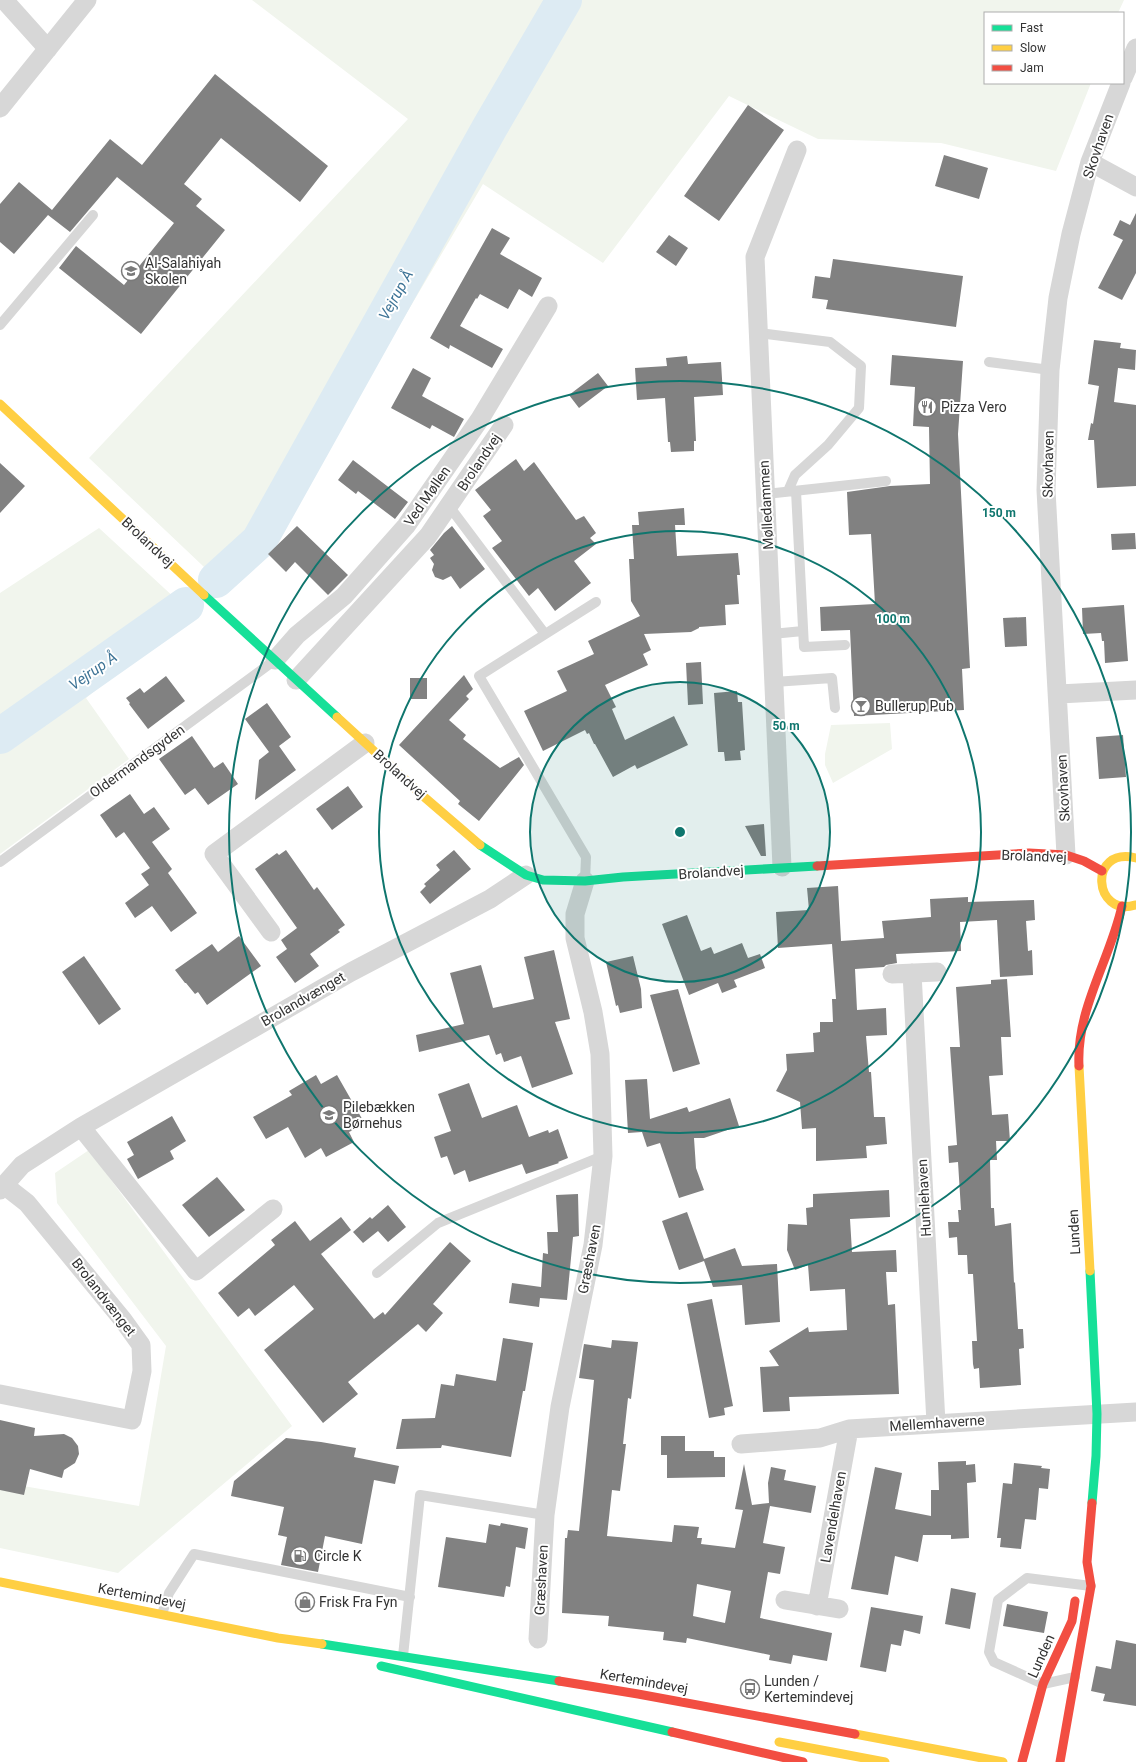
<svg xmlns="http://www.w3.org/2000/svg" width="1136" height="1762" font-family="Roboto,sans-serif">
	<rect width="100%" height="100%" fill="#fff"/>
	<!-- green -->
	<path fill="#f1f5ed" d="M 252,0 L 1124,0 L 1118,13 L 985,13 L 985,83 L 1091,83 L 1056,171 L 941,143 L 818,139 L 729,96 L 603,263 L 483,184 L 293,505 L 235,574 L 222,584 L 89,458 L 408,119 Z
		M 99,528 L 190,612 L 86,698 L 129,759 L 0,854 L 0,593 Z
		M 890,723 L 892,749 L 833,783 L 825,765 L 825,754 L 831,725 Z
		M 89,1150 L 292,1426 L 118,1573 L 0,1548 L 0,1482 L 139,1506 L 166,1346 L 57,1203 L 55,1173 Z"/>
	<g fill="none" stroke-linecap="round" stroke-linejoin="round">
		<!-- river -->
		<path stroke="#ddebf3" stroke-width="36" d="M 216,580 L 259,541 L 490,127 L 564,0
			M 0,736 L 186,605"/>
	</g>
	<!-- building -->
	<path fill="#818181" fill-rule="evenodd" d="M 215,74 L 328,166 L 300,202 L 221,138 L 184,184 L 202,199 L 196,206 L 225,230 L 141,334 L 59,268 L 76,246 L 124,285 L 174,223 L 117,177 L 70,232 L 48,215 L 14,254 L 0,242 L 0,204 L 19,182 L 52,210 L 110,139 L 142,165 Z
		M 748,105 L 784,130 L 719,221 L 684,196 Z
		M 944,155 L 988,168 L 979,199 L 935,186 Z
		M 1136,213 L 1136,273 L 1122,300 L 1098,288 L 1123,240 L 1113,235 L 1120,220 L 1130,225 Z
		M 492,228 L 510,238 L 500,254 L 542,278 L 532,297 L 519,289 L 508,309 L 480,294 L 477,299 L 476,298 L 460,326 L 503,349 L 492,368 L 450,345 L 449,349 L 430,338 Z
		M 669,235 L 688,248 L 676,266 L 656,252 Z
		M 833,259 L 963,276 L 956,327 L 826,309 L 828,300 L 812,298 L 815,276 L 830,278 Z
		M 1094,340 L 1121,343 L 1120,348 L 1136,350 L 1135,370 L 1118,368 L 1114,402 L 1136,405 L 1136,486 L 1097,488 L 1094,440 L 1088,440 L 1091,423 L 1093,424 L 1099,386 L 1088,384 Z
		M 892,355 L 963,361 L 958,434 L 970,668 L 962,669 L 964,710 L 854,716 L 850,630 L 821,631 L 820,607 L 875,604 L 871,534 L 849,535 L 847,492 L 890,486 L 930,484 L 929,427 L 913,426 L 915,387 L 890,385 Z
		M 687,356 L 688,364 L 721,362 L 723,395 L 694,397 L 696,441 L 694,441 L 694,451 L 671,452 L 670,442 L 668,442 L 665,398 L 637,400 L 635,368 L 667,366 L 666,358 Z
		M 413,368 L 431,378 L 422,396 L 464,419 L 454,437 L 432,425 L 430,429 L 391,408 Z
		M 598,373 L 608,386 L 579,408 L 569,395 Z
		M 516,459 L 524,471 L 534,462 L 576,520 L 584,516 L 596,533 L 590,538 L 596,544 L 574,561 L 591,583 L 555,611 L 538,588 L 529,596 L 492,548 L 502,541 L 483,516 L 491,510 L 475,490 Z
		M 353,460 L 408,502 L 395,519 L 358,491 L 356,494 L 338,480 Z
		M 0,463 L 25,486 L 0,513 Z
		M 684,508 L 685,525 L 675,525 L 677,556 L 738,553 L 740,575 L 737,575 L 739,604 L 725,605 L 726,625 L 699,627 L 699,628 L 691,632 L 644,634 L 651,650 L 643,654 L 648,665 L 605,685 L 616,707 L 612,709 L 625,740 L 674,716 L 688,745 L 637,769 L 635,765 L 613,777 L 595,744 L 594,744 L 589,733 L 587,734 L 585,730 L 543,751 L 524,711 L 567,691 L 557,671 L 594,654 L 588,641 L 640,616 L 631,601 L 629,559 L 634,559 L 632,525 L 639,525 L 638,512 Z
		M 297,526 L 348,575 L 328,595 L 295,562 L 286,572 L 268,554 Z
		M 452,526 L 485,569 L 460,589 L 451,576 L 443,580 L 435,577 L 432,570 L 434,564 L 430,558 L 434,555 L 430,550 L 444,533 Z
		M 1135,533 L 1136,549 L 1112,550 L 1111,534 Z
		M 1124,605 L 1128,661 L 1105,663 L 1104,641 L 1102,641 L 1101,633 L 1083,634 L 1082,608 Z
		M 1026,617 L 1027,646 L 1005,647 L 1003,618 Z
		M 701,662 L 703,704 L 688,705 L 686,663 Z
		M 464,675 L 473,689 L 466,696 L 469,699 L 449,720 L 466,735 L 463,739 L 500,768 L 519,757 L 524,765 L 479,821 L 458,804 L 460,801 L 399,745 Z
		M 166,676 L 185,701 L 148,729 L 129,704 L 130,703 L 126,698 L 140,688 L 144,693 Z
		M 410,678 L 427,678 L 427,699 L 410,699 Z
		M 737,691 L 738,702 L 742,702 L 745,750 L 740,751 L 741,760 L 725,761 L 724,752 L 718,752 L 714,693 Z
		M 267,703 L 291,737 L 279,746 L 296,770 L 255,800 L 259,760 L 269,752 L 245,719 Z
		M 1123,735 L 1126,777 L 1099,779 L 1096,737 Z
		M 192,736 L 214,768 L 223,762 L 238,784 L 208,805 L 195,788 L 185,795 L 159,759 Z
		M 348,786 L 363,807 L 332,830 L 316,809 Z
		M 130,794 L 144,814 L 154,807 L 170,829 L 152,842 L 172,869 L 168,873 L 197,913 L 171,932 L 152,906 L 135,918 L 125,903 L 149,885 L 141,874 L 150,868 L 124,832 L 116,838 L 100,815 Z
		M 764,824 L 766,856 L 761,856 L 745,826 Z
		M 286,850 L 314,890 L 317,887 L 345,925 L 338,930 L 340,932 L 310,954 L 319,966 L 295,983 L 276,957 L 287,949 L 281,940 L 297,928 L 255,869 L 277,853 L 279,855 Z
		M 454,850 L 471,869 L 430,904 L 420,892 L 426,886 L 424,884 L 440,870 L 436,865 Z
		M 838,886 L 841,941 L 884,938 L 882,921 L 931,917 L 930,899 L 968,897 L 968,902 L 1034,900 L 1035,920 L 1026,921 L 1028,951 L 1032,950 L 1033,975 L 1000,977 L 997,920 L 960,922 L 961,951 L 896,954 L 897,963 L 886,965 L 884,967 L 855,969 L 857,1010 L 886,1008 L 887,1035 L 866,1036 L 869,1072 L 871,1072 L 874,1117 L 885,1117 L 887,1144 L 866,1146 L 867,1158 L 816,1161 L 816,1128 L 802,1129 L 800,1102 L 776,1091 L 787,1070 L 786,1054 L 814,1052 L 813,1033 L 820,1032 L 820,1022 L 833,1022 L 832,999 L 836,999 L 832,944 L 778,948 L 776,912 L 809,910 L 807,888 Z
		M 687,915 L 701,951 L 711,947 L 714,954 L 742,943 L 748,958 L 760,954 L 765,968 L 734,980 L 737,987 L 722,993 L 718,983 L 689,995 L 662,924 Z
		M 239,936 L 261,966 L 207,1005 L 198,992 L 195,994 L 186,983 L 185,983 L 175,970 L 212,944 L 218,952 Z
		M 554,950 L 570,1019 L 555,1022 L 573,1074 L 532,1088 L 521,1056 L 504,1062 L 501,1053 L 496,1055 L 489,1035 L 419,1052 L 416,1035 L 464,1024 L 450,973 L 481,965 L 493,1008 L 534,999 L 524,957 Z
		M 84,956 L 121,1009 L 99,1025 L 62,972 Z
		M 633,956 L 641,989 L 642,1008 L 620,1013 L 618,1005 L 616,1006 L 606,962 Z
		M 1007,979 L 1011,1037 L 1001,1037 L 1003,1075 L 989,1076 L 992,1115 L 1008,1114 L 1010,1141 L 996,1141 L 997,1160 L 990,1160 L 991,1208 L 994,1208 L 995,1226 L 1011,1223 L 1014,1283 L 1015,1282 L 1018,1329 L 1023,1329 L 1024,1348 L 1019,1349 L 1021,1385 L 980,1388 L 979,1368 L 974,1369 L 973,1364 L 972,1341 L 977,1341 L 973,1274 L 968,1274 L 967,1255 L 958,1255 L 957,1237 L 949,1238 L 948,1222 L 959,1222 L 958,1210 L 961,1210 L 958,1162 L 949,1163 L 948,1146 L 957,1145 L 950,1047 L 960,1047 L 956,987 L 991,984 L 991,980 Z
		M 678,989 L 700,1064 L 673,1072 L 650,995 Z
		M 316,1075 L 321,1084 L 337,1075 L 365,1124 L 349,1132 L 354,1142 L 326,1157 L 321,1148 L 305,1158 L 288,1127 L 266,1139 L 253,1117 L 292,1095 L 289,1091 Z
		M 647,1079 L 650,1119 L 687,1107 L 689,1112 L 730,1098 L 739,1126 L 704,1138 L 694,1138 L 696,1168 L 704,1190 L 679,1198 L 660,1143 L 647,1147 L 642,1132 L 628,1133 L 625,1080 Z
		M 469,1083 L 482,1118 L 517,1105 L 529,1137 L 548,1130 L 549,1133 L 558,1129 L 568,1158 L 558,1162 L 559,1163 L 526,1174 L 522,1164 L 469,1182 L 465,1170 L 454,1175 L 447,1156 L 441,1158 L 434,1137 L 451,1131 L 438,1094 Z
		M 172,1116 L 186,1141 L 170,1151 L 174,1159 L 138,1179 L 127,1159 L 134,1155 L 127,1142 Z
		M 217,1177 L 245,1210 L 209,1237 L 182,1205 Z
		M 889,1190 L 890,1217 L 850,1219 L 852,1252 L 896,1250 L 897,1272 L 886,1272 L 888,1305 L 895,1304 L 899,1394 L 789,1397 L 790,1411 L 763,1412 L 760,1367 L 779,1366 L 769,1351 L 808,1327 L 809,1332 L 847,1330 L 845,1289 L 810,1291 L 808,1265 L 795,1270 L 787,1250 L 788,1224 L 807,1225 L 806,1208 L 813,1207 L 813,1194 Z
		M 578,1194 L 579,1236 L 573,1237 L 567,1300 L 540,1298 L 539,1307 L 509,1303 L 512,1283 L 541,1287 L 543,1253 L 548,1254 L 547,1232 L 558,1232 L 556,1195 Z
		M 388,1205 L 406,1227 L 388,1242 L 378,1231 L 363,1243 L 353,1232 L 370,1217 L 372,1219 Z
		M 687,1212 L 704,1259 L 735,1248 L 742,1266 L 777,1264 L 780,1322 L 745,1325 L 742,1285 L 713,1287 L 704,1261 L 679,1270 L 662,1221 Z
		M 341,1217 L 351,1230 L 321,1254 L 374,1319 L 383,1312 L 385,1315 L 450,1242 L 471,1261 L 433,1304 L 443,1313 L 426,1332 L 418,1324 L 348,1382 L 358,1394 L 323,1423 L 264,1350 L 314,1309 L 294,1285 L 255,1316 L 249,1308 L 238,1317 L 218,1293 L 275,1245 L 271,1240 L 295,1221 L 310,1241 Z
		M 712,1299 L 733,1406 L 724,1408 L 725,1415 L 709,1418 L 687,1304 Z
		M 503,1338 L 533,1343 L 525,1391 L 523,1391 L 511,1457 L 442,1445 L 441,1448 L 396,1449 L 402,1419 L 435,1418 L 441,1384 L 454,1386 L 456,1374 L 496,1381 Z
		M 612,1340 L 638,1342 L 631,1399 L 628,1398 L 623,1444 L 626,1444 L 620,1491 L 612,1490 L 607,1536 L 672,1542 L 674,1525 L 699,1527 L 697,1538 L 702,1538 L 701,1544 L 735,1548 L 743,1510 L 735,1509 L 744,1464 L 752,1505 L 769,1503 L 768,1483 L 771,1467 L 786,1470 L 784,1480 L 816,1486 L 811,1513 L 770,1506 L 763,1543 L 785,1547 L 780,1574 L 768,1572 L 760,1618 L 832,1633 L 827,1661 L 793,1655 L 791,1664 L 769,1660 L 770,1655 L 687,1638 L 686,1643 L 663,1640 L 664,1632 L 608,1626 L 609,1616 L 562,1613 L 565,1538 L 567,1538 L 568,1530 L 579,1531 L 594,1380 L 579,1378 L 583,1350 L 584,1344 L 611,1348 ZM 697,1584 L 731,1591 L 725,1623 L 693,1616 Z
		M 0,1420 L 35,1428 L 34,1436 L 64,1434 L 72,1438 L 78,1446 L 79,1454 L 75,1463 L 64,1470 L 62,1478 L 30,1469 L 24,1495 L 0,1490 Z
		M 661,1436 L 685,1436 L 685,1451 L 714,1451 L 714,1457 L 725,1457 L 725,1477 L 667,1478 L 667,1455 L 661,1455 Z
		M 286,1438 L 321,1442 L 356,1448 L 354,1457 L 399,1466 L 395,1484 L 374,1480 L 362,1544 L 325,1536 L 318,1572 L 281,1565 L 287,1537 L 278,1535 L 284,1507 L 231,1496 L 234,1481 Z
		M 966,1461 L 966,1465 L 975,1464 L 976,1482 L 967,1483 L 969,1538 L 951,1539 L 951,1535 L 923,1535 L 918,1562 L 895,1556 L 888,1595 L 851,1589 L 875,1467 L 902,1473 L 895,1509 L 931,1516 L 931,1490 L 939,1490 L 938,1462 Z
		M 1014,1463 L 1042,1466 L 1041,1468 L 1050,1469 L 1048,1489 L 1039,1488 L 1036,1520 L 1025,1519 L 1021,1549 L 1000,1547 L 1001,1538 L 997,1538 L 1003,1483 L 1012,1484 Z
		M 501,1523 L 528,1528 L 525,1549 L 516,1547 L 510,1587 L 506,1586 L 504,1597 L 438,1587 L 446,1537 L 486,1543 L 489,1524 L 500,1526 Z
		M 951,1588 L 976,1593 L 970,1629 L 945,1624 Z
		M 1007,1604 L 1048,1612 L 1044,1633 L 1003,1626 Z
		M 871,1607 L 923,1616 L 920,1634 L 904,1630 L 901,1646 L 891,1644 L 886,1672 L 860,1667 Z
		M 1116,1640 L 1136,1644 L 1136,1706 L 1103,1701 L 1105,1694 L 1091,1691 L 1096,1666 L 1111,1669 Z"/>
	<g fill="none" stroke-linecap="round" stroke-linejoin="round">
		<!-- lane -->
		<path stroke="#d7d7d7" stroke-width="10" d="M 0,325 L 93,215
			M 759,333 L 830,342 L 861,366 L 859,408 L 828,445 L 795,475 L 788,491
			M 989,362 L 1050,370
			M 796,491 L 804,647 L 845,645
			M 766,494 L 886,481
			M 449,506 L 545,634
			M 772,634 L 803,631
			M 774,682 L 832,678 L 835,708
			M 0,862 L 275,660
			M 585,881 L 586,857 L 479,676 L 596,602
			M 377,1273 L 438,1223 L 603,1156
			M 162,1614 L 169,1593 L 194,1554 L 410,1597
			M 403,1656 L 420,1495 L 545,1515
			M 1075,1677 L 1043,1684 L 994,1662 L 989,1652 L 998,1600 L 1027,1578 L 1091,1586"/>
		<!-- street -->
		<path stroke="#d7d7d7" stroke-width="19" d="M 4,0 L 48,49
			M 1123,78 L 1136,48
			M 0,108 L 87,0
			M 1090,162 L 1136,187
			M 275,660 L 297,635 L 344,596 L 406,526 L 480,419 L 548,306
			M 296,680 L 428,536 L 504,425
			M 1059,694 L 1136,690
			M 1066,855 L 1046,490 L 1050,370 L 1058,298 L 1071,234 L 1090,162 L 1121,83
			M 782,867 L 755,257 L 797,150
			M 271,932 L 214,854 L 365,743
			M 912,973 L 936,1423
			M 892,974 L 937,972
			M 81,1127 L 196,1271 L 273,1209
			M 0,1190 L 22,1165 L 81,1127 L 351,972 L 490,899 L 526,875
			M 0,1394 L 132,1420 L 142,1371 L 141,1345 L 123,1320 L 27,1203 L 4,1185
			M 741,1444 L 820,1438 L 849,1429 L 1136,1412
			M 785,1600 L 839,1609
			M 817,1606 L 849,1429
			M 538,1639 L 545,1515 L 560,1407 L 593,1245 L 603,1156 L 600,1054 L 593,1012 L 575,938 L 575,914 L 585,881"/>
		<!-- fast -->
		<path stroke="#16e098" stroke-width="9" d="M 204,595 L 337,717
			M 480,845 L 526,875 L 543,880 L 585,881 L 623,877 L 817,866
			M 1090,1271 L 1097,1414 L 1096,1456 L 1092,1503
			M 322,1644 L 559,1681
			M 381,1666 L 672,1732"/>
		<!-- slow -->
		<path stroke="#ffcf43" stroke-width="9" d="M 0,404 L 204,595
			M 337,717 L 423,796 L 480,845
			M 1135,905 C 1094,918 1087,846 1136,858
			M 1079,1066 L 1090,1271
			M 0,1582 L 278,1638 L 322,1644
			M 855,1734 L 1003,1762
			M 779,1742 L 885,1762"/>
		<!-- jam -->
		<path stroke="#f24e42" stroke-width="9" d="M 817,866 L 1029,853 L 1066,855 L 1084,861 L 1102,871
			M 1079,1066 C 1076,1009 1110,960 1122,906
			M 559,1681 L 638,1694 L 855,1734
			M 672,1732 L 803,1762
			M 1022,1762 L 1043,1684 L 1072,1621 L 1075,1601
			M 1060,1762 L 1091,1586 L 1087,1562 L 1092,1503"/>
	</g>
	<!-- distance rings -->
	<circle cx="680" cy="832" r="150" fill="#0f766e" fill-opacity=".12"/>
	<g fill="none" stroke="#0f766e" stroke-width="2">
		<circle cx="680" cy="832" r="150"/>
		<circle cx="680" cy="832" r="301"/>
		<circle cx="680" cy="832" r="451"/>
	</g>
	<!-- icons -->
	<defs>
		<symbol id="school-ring" viewBox="-11 -11 22 22"><circle r="9.5" fill="#fff" stroke="#7a7a7a" stroke-width="1.5"/><path d="M0-5L7-2L0 1L-7-2ZM-4 1L0 2.5L4 1V4Q0 6-4 4Z" fill="#7a7a7a"/></symbol>
		<symbol id="restaurant-ring" viewBox="-11 -11 22 22"><circle r="9.5" fill="#fff" stroke="#7a7a7a" stroke-width="1.5"/><path d="M-5-6h1v4h1v-4h1v4h1v-4h1v5L-1.5 .5V6h-2V.5L-5-1ZM5-6V6H3V1.5H1.5Q1.5-4 5-6Z" fill="#7a7a7a"/></symbol>
		<symbol id="bar-ring" viewBox="-11 -11 22 22"><circle r="9.5" fill="#fff" stroke="#7a7a7a" stroke-width="1.5"/><path d="M-6-5H6L.8 .8V4.5H3.5V6h-7V4.5H-.8V.8Z" fill="#7a7a7a"/></symbol>
		<symbol id="fuel-ring" viewBox="-11 -11 22 22"><circle r="9.5" fill="#fff" stroke="#7a7a7a" stroke-width="1.5"/><path d="M-5.5-6h7V0h2V4h1.3V-2.5L3-4.5l.8-.8L6-3V5H2.5V1h-1V6h-7ZM-4.2-4.7v3.2H.2V-4.7Z" fill="#7a7a7a"/></symbol>
		<symbol id="shop-ring" viewBox="-11 -11 22 22"><circle r="9.5" fill="#fff" stroke="#7a7a7a" stroke-width="1.5"/><path d="M-5-2.5h2.3a2.7 3.5 0 0 1 5.4 0H5L5.5 6h-11ZM-1.5-2.5h3a1.5 2.3 0 0 0-3 0Z" fill="#7a7a7a"/></symbol>
		<symbol id="bus-ring" viewBox="-11 -11 22 22"><circle r="9.5" fill="#fff" stroke="#7a7a7a" stroke-width="1.5"/><path d="M-5-6H5V4H4V6H2V4H-2V6H-4V4H-5ZM-3.5-4V0h7V-4ZM-3.5 1.2v1.5H-2V1.2ZM2 1.2v1.5H3.5V1.2Z" fill="#7a7a7a"/></symbol>
	</defs>
	<g fill-rule="evenodd">
		<use href="#school-ring" x="120" y="260" width="22" height="22"/>
		<use href="#restaurant-ring" x="916" y="396" width="22" height="22"/>
		<use href="#bar-ring" x="850" y="695" width="22" height="22"/>
		<use href="#school-ring" x="318" y="1104" width="22" height="22"/>
		<use href="#fuel-ring" x="289" y="1545" width="22" height="22"/>
		<use href="#shop-ring" x="294" y="1591" width="22" height="22"/>
		<use href="#bus-ring" x="739" y="1678" width="22" height="22"/>
	</g>
	<g text-anchor="middle" stroke-width="4" stroke-linejoin="round" paint-order="stroke">
		<!-- street labels -->
		<g font-size="14" fill="#333" stroke="#fff">
			<text transform="translate(1098 146) rotate(-71)" y="5">Skovhaven</text>
			<text transform="translate(479 462) rotate(-56)" y="5">Brolandvej</text>
			<text transform="translate(1048 464) rotate(-89)" y="5">Skovhaven</text>
			<text transform="translate(427 496) rotate(-55)" y="5">Ved Møllen</text>
			<text transform="translate(766 505) rotate(-93)" y="5">Mølledammen</text>
			<text transform="translate(148 542) rotate(43)" y="5">Brolandvej</text>
			<text transform="translate(137 761) rotate(-36)" y="5">Oldermandsgyden</text>
			<text transform="translate(400 774) rotate(42)" y="5">Brolandvej</text>
			<text transform="translate(1063 788) rotate(-93)" y="5">Skovhaven</text>
			<text transform="translate(1034 856) rotate(2)" y="5">Brolandvej</text>
			<text transform="translate(711 872) rotate(-4)" y="5">Brolandvej</text>
			<text transform="translate(303 999) rotate(-30)" y="5">Brolandvænget</text>
			<text transform="translate(924 1198) rotate(-93)" y="5">Humlehaven</text>
			<text transform="translate(1074 1232) rotate(-93)" y="5">Lunden</text>
			<text transform="translate(589 1259) rotate(-79)" y="5">Græshaven</text>
			<text transform="translate(104 1297) rotate(52)" y="5">Brolandvænget</text>
			<text transform="translate(937 1423) rotate(-4)" y="5">Mellemhaverne</text>
			<text transform="translate(833 1517) rotate(-80)" y="5">Lavendelhaven</text>
			<text transform="translate(541 1580) rotate(-87)" y="5">Græshaven</text>
			<text transform="translate(142 1596) rotate(11)" y="5">Kertemindevej</text>
			<text transform="translate(1041 1656) rotate(-66)" y="5">Lunden</text>
			<text transform="translate(644 1681) rotate(10)" y="5">Kertemindevej</text>
		</g>
		<!-- poi labels -->
		<g font-size="14" fill="#333" stroke="#fff" text-anchor="start">
			<text x="145" y="268">Al-Salahiyah<tspan x="145" dy="16">Skolen</tspan></text>
			<text x="941" y="412">Pizza Vero</text>
			<text x="875" y="711">Bullerup Pub</text>
			<text x="343" y="1112">Pilebækken<tspan x="343" dy="16">Børnehus</tspan></text>
			<text x="314" y="1561">Circle K</text>
			<text x="319" y="1607">Frisk Fra Fyn</text>
			<text x="764" y="1686">Lunden /<tspan x="764" dy="16">Kertemindevej</tspan></text>
		</g>
		<!-- water labels -->
		<g font-size="15" font-style="italic" fill="#3f7597" stroke="#fff">
			<text transform="translate(396 295) rotate(-61)" y="5">Vejrup Å</text>
			<text transform="translate(93 671) rotate(-35)" y="5">Vejrup Å</text>
		</g>
	</g>
	<circle cx="680" cy="832" r="6" fill="#0f766e" stroke="#fff" stroke-width="2"/>
	<g font-size="12" text-anchor="middle" font-weight="bold" fill="#0f766e" stroke="#fff" stroke-width="4" stroke-linejoin="round" paint-order="stroke">
		<text x="999" y="517">150 m</text>
		<text x="893" y="623">100 m</text>
		<text x="786" y="730">50 m</text>
	</g>
	<!-- legend -->
	<rect x="984" y="12" width="140" height="72" fill="#ffffff" stroke="#adadad"/>
	<rect x="992" y="25" width="20" height="6" fill="#16e098" stroke="#adadad"/>
	<text x="1020" y="32" font-size="12" fill="#333333">Fast</text>
	<rect x="992" y="45" width="20" height="6" fill="#ffcf43" stroke="#adadad"/>
	<text x="1020" y="52" font-size="12" fill="#333333">Slow</text>
	<rect x="992" y="65" width="20" height="6" fill="#f24e42" stroke="#adadad"/>
	<text x="1020" y="72" font-size="12" fill="#333333">Jam</text>
</svg>
